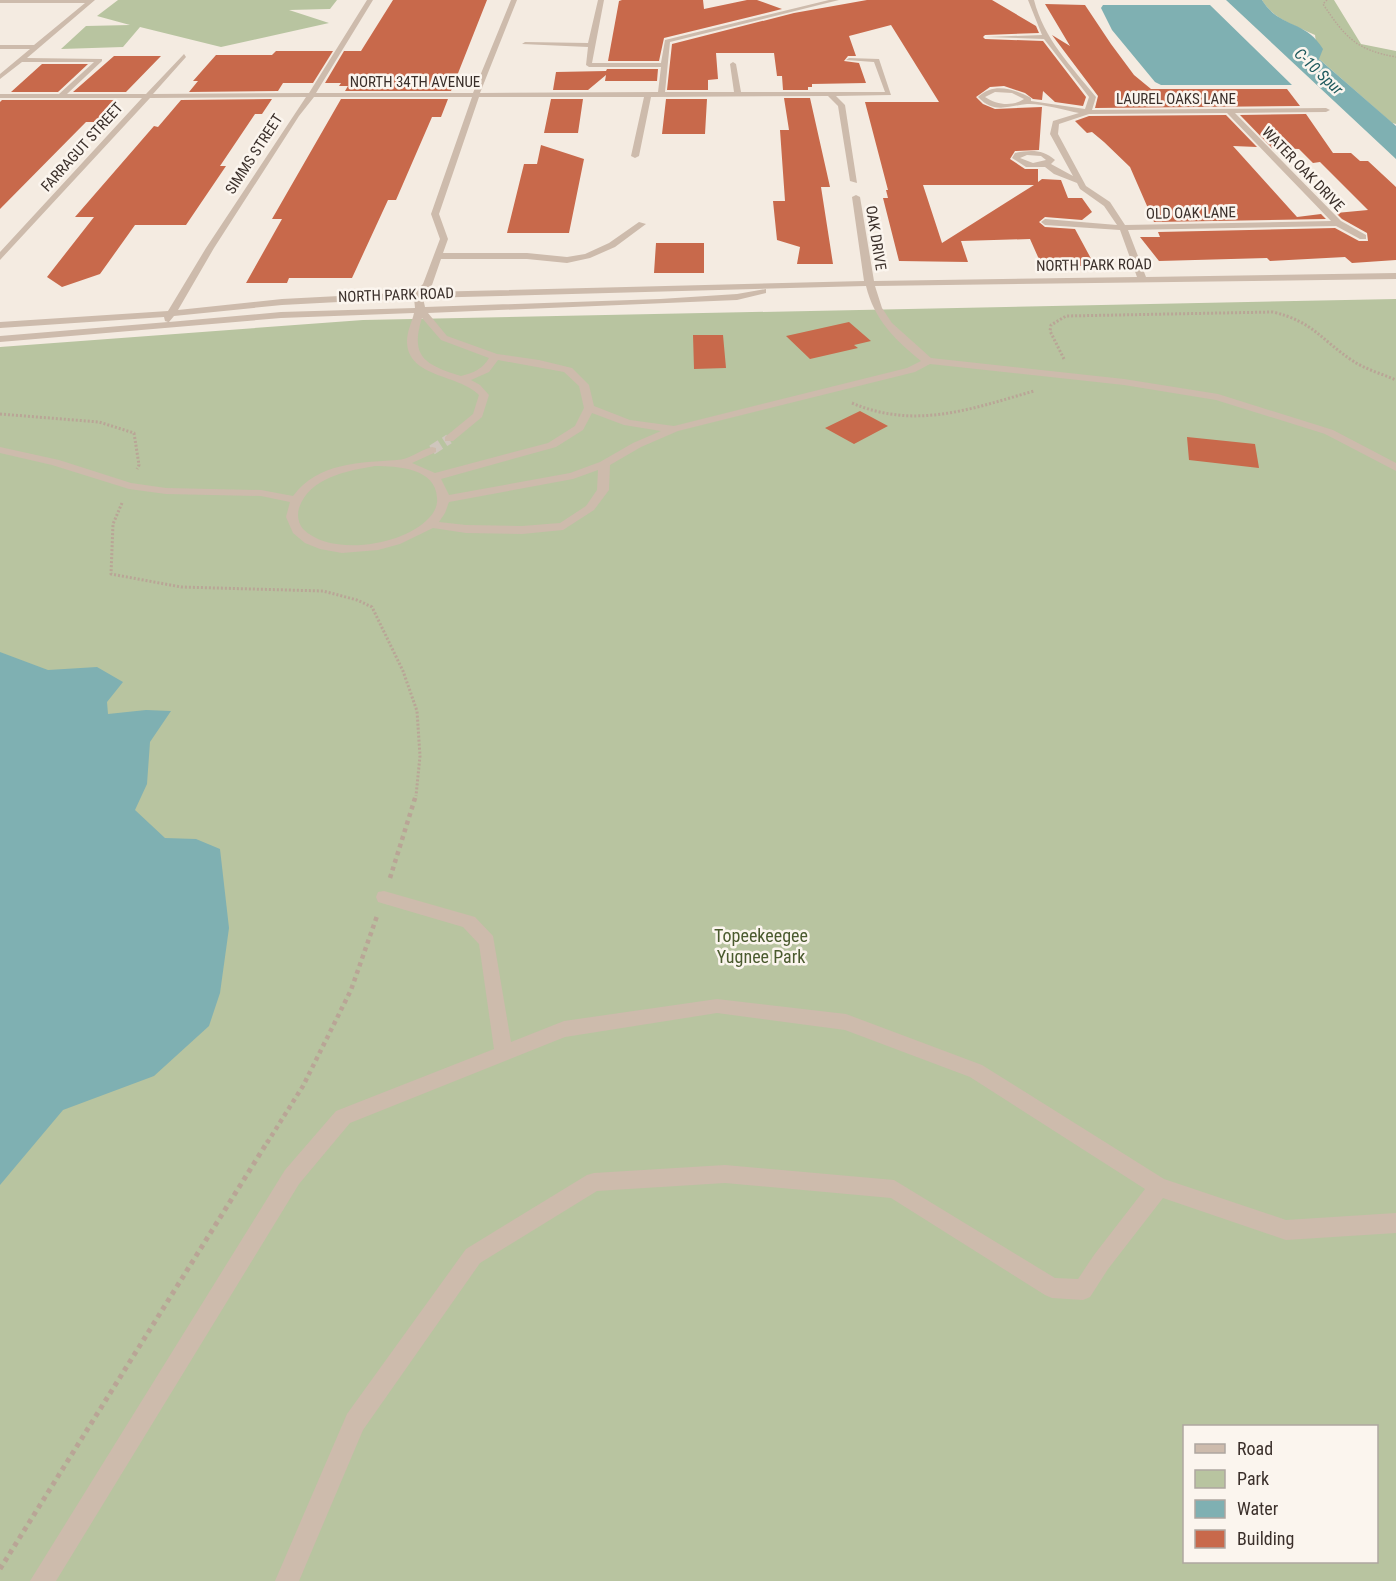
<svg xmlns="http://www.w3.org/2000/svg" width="1396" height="1581" font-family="'Roboto Condensed',sans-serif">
	<rect width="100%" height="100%" fill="#f4ebe1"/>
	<!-- green -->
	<path fill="#b8c4a0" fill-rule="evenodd" d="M 118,0 L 337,0 L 330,9 L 289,10 L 329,23 L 221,47 L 140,27 L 123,47 L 61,49 L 86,26 L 130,25 L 97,16 Z
		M 1262,0 L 1334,0 L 1361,44 L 1396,51 L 1396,124 L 1392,123 L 1318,58 L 1315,35 C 1295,25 1274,20 1262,0 Z
		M 1396,299 L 1396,1581 L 0,1581 L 0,347 L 363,320 ZM 1184,1426 L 1376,1426 L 1376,1562 L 1184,1562 Z"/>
	<!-- water -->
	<path fill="#7fb0b2" d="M 1226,0 L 1262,0 C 1280,29 1305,19 1323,49 L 1319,59 L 1396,126 L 1396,159 Z
		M 1103,5 L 1210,5 L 1292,85 L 1161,85 L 1155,82 L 1112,30 L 1101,8 Z
		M 0,652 L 48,670 L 97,667 L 123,682 L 107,702 L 108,714 L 146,710 L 171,711 L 150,742 L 147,784 L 135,810 L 165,838 L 196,839 L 220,849 L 229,928 L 220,993 L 209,1026 L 154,1076 L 63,1110 L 0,1185 Z"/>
	<!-- building -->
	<path fill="#c8694b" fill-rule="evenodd" d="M 393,0 L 487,0 L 451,91 L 345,91 L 348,86 L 339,86 L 341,83 L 325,83 L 344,51 L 361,51 Z
		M 622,0 L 703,0 L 704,9 L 747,0 L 757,0 L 782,9 L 664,38 L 659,61 L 608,61 L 619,1 Z
		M 867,0 L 992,0 L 1036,26 L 1039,33 L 985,35 L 983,37 L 985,39 L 1043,41 L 1086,97 L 1083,106 L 1055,102 L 1043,91 L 1042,100 L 1033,99 L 1025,93 L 1004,86 L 990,87 L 976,97 L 983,104 L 995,109 L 1042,107 L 1039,150 L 1015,151 L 1010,159 L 1025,169 L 1038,169 L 1038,182 L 1042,179 L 1061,180 L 1068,198 L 1082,198 L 1092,212 L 1082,220 L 1045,217 L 1039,222 L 1045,227 L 1075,229 L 1095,266 L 1042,266 L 1030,239 L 961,241 L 968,262 L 899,261 L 883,198 L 888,198 L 886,190 L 888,190 L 865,102 L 939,102 L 891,25 L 849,36 L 856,56 L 848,56 L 844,61 L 859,63 L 866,83 L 812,84 L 812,87 L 808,87 L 808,90 L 783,90 L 782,76 L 777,76 L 774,53 L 716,53 L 718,79 L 708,80 L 708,90 L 667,90 L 672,44 L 794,13 ZM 923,185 L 1034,185 L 942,243 Z
		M 1045,4 L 1085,5 L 1111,44 L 1134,75 L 1151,89 L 1287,89 L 1300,106 L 1095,108 L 1098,96 L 1052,35 L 1070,46 Z
		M 276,51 L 333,51 L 313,83 L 283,83 L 278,91 L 189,92 L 198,81 L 193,81 L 216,55 L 272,55 Z
		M 114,56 L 161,56 L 126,92 L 73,92 Z
		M 42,64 L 88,64 L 58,92 L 11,92 Z
		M 607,69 L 658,69 L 657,81 L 605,81 L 606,75 L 588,90 L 553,90 L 556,72 L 606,71 Z
		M 784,98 L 810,98 L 830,187 L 821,187 L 833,264 L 797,264 L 800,247 L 777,240 L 773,201 L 785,201 L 780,130 L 789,130 Z
		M 272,99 L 262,114 L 255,114 L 220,166 L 226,166 L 186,225 L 135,225 L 100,274 L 62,287 L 47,277 L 94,217 L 75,217 L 154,126 L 158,127 L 181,100 Z
		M 341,99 L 448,99 L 441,117 L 432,117 L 396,200 L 388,200 L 352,278 L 289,278 L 287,283 L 246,283 L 282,219 L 272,219 Z
		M 551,99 L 583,99 L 578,133 L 544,133 Z
		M 666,99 L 707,99 L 705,134 L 662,134 Z
		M 2,100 L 118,100 L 98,122 L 86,122 L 0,209 L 0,102 Z
		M 1306,114 L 1333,153 L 1351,153 L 1360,161 L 1368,161 L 1396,187 L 1396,260 L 1352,263 L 1345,257 L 1270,261 L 1267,258 L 1159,261 L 1140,237 L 1160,237 L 1158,232 L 1335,228 L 1359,241 L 1368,241 L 1367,233 L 1342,219 L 1336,213 L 1368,210 L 1320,162 L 1313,163 L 1299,149 L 1272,148 L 1240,115 Z
		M 1226,115 L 1257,147 L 1233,146 L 1297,217 L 1321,214 L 1326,219 L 1154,222 L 1130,167 L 1104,142 L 1092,132 L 1087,133 L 1075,121 L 1089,116 Z
		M 541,145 L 584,159 L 569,233 L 507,233 L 524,164 L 537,164 Z
		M 656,243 L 704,243 L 704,273 L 654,273 Z
		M 849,322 L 871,341 L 854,345 L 858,348 L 810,359 L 786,336 Z
		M 693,335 L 723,335 L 726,368 L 694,369 Z
		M 860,411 L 888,426 L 854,444 L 825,428 Z
		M 1187,437 L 1255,444 L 1259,468 L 1189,460 Z"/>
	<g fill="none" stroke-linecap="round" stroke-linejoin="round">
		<!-- minor-tunnel -->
		<path stroke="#cfc6bd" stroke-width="10" stroke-dasharray="10 5" stroke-linecap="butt" d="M 432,450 L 449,439"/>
		<!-- path-far3 -->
		<path stroke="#b9a596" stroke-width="1.5" stroke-dasharray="1.5 1.5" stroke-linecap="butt" d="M 1327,0 L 1323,4 C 1345,37 1356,50 1396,57"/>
		<!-- path-far2 -->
		<path stroke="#b9a596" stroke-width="3" stroke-dasharray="2 2" stroke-linecap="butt" d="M 1064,359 L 1050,331 L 1051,325 L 1066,316 L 1273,312 C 1314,322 1321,340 1353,361 C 1365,369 1382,374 1396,380
			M 852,403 C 915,430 971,409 1034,391
			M 0,414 L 99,422 L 134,433 L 139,465 L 137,469
			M 122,503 L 113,524 L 111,574 L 181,587 L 323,591 L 357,600 L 372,607 L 403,671 L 417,711 L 420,756 L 416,796"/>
		<!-- path-far1 -->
		<path stroke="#b9a596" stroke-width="4.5" stroke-dasharray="4 4" stroke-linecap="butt" d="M 390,878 L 416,795
			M 267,1143 L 303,1086 L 351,990 L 377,916"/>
		<!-- path -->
		<path stroke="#b9a596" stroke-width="5" stroke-dasharray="4.5 4.5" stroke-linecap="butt" d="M 0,1569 L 268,1141"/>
		<!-- minor -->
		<path fill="#cdbbac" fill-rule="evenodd" d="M 0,0 L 95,0 L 27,58 L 102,59 L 102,61 L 67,94 L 146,94 L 184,54 L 186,57 L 153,94 L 309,93 L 367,0 L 373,0 L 316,93 L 473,93 L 511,0 L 517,0 L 480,93 L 658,92 L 661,67 L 589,67 L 586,65 L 588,47 L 522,44 L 525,42 L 588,43 L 598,0 L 604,0 L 592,63 L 661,63 L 665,40 L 829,0 L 839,0 L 670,42 L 665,92 L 734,92 L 730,64 L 733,62 L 736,64 L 741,92 L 885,92 L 874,62 L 846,60 L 849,58 L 879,59 L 891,95 L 836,96 L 845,105 L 857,183 L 850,181 L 838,106 L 828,96 L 651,97 L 639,156 L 635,158 L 631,156 L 644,97 L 479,97 L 439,214 L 448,239 L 443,253 L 527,253 L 567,257 L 585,254 L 609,243 L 639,222 L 646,224 L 615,247 L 590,258 L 567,263 L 527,259 L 441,259 L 432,285 L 426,292 L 864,281 L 852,197 L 856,195 L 860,197 L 874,281 L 1137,277 L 1120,230 L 1045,225 L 1041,222 L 1045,219 L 1117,225 L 1104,206 L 1080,189 L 1077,183 L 1054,174 L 1045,167 L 1026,167 L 1012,158 L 1015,153 C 1030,150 1043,149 1055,160 L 1051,164 L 1073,176 L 1050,134 L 1053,121 L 1079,113 C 1065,110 1040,103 1027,104 C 1008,106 994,114 978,97 C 994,82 1014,89 1031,98 L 1031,101 L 1085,109 L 1089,97 L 1044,39 L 985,37 L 1042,35 L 1028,0 L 1034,0 C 1044,39 1071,66 1096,97 L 1092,110 L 1326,108 L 1330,110 L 1326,112 L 1235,113 L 1341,221 L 1366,235 L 1366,239 L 1360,239 L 1336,226 L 1128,230 L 1146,277 L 1396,273 L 1396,279 L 875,286 L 882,308 L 892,323 L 931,358 L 1124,379 L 1218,394 L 1333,430 L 1396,463 L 1396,471 L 1325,434 L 1216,400 L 1124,385 L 930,364 L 915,372 L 678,431 L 641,447 L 610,465 L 609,490 L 594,510 L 563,530 L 522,534 L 466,533 L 433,528 L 400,544 L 378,550 L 342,553 L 320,549 L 305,543 L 293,533 L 286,517 L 290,502 L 261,496 L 166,494 L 129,489 L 52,465 L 0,453 L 0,447 L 59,460 L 131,483 L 166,488 L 261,490 L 293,496 C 319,462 358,463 397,460 C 408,460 420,450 432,447 L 436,448 L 436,452 L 412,463 L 435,473 L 548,443 L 575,426 L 584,408 L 579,386 L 564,372 L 498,360 L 489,372 L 471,380 L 480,385 L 489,395 L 482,417 L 453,441 L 445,441 L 445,437 L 473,414 L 479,395 C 459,374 407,378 407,341 C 407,331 412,322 414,313 L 281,318 L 0,342 L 0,336 L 168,322 L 165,321 L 164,317 L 0,328 L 0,322 L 168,311 L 206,248 L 306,97 L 150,98 L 0,260 L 0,252 L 142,98 L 0,98 L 0,94 L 59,94 L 94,62 L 22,62 L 0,79 L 0,74 L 30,49 L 0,49 L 0,45 L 34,45 L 85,3 L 0,3 ZM 995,92 L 1012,93 L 1024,99 C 1012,107 997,105 985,97 ZM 314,97 L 472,97 L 431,214 L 440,239 L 423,284 L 415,292 L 282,299 L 178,310 L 214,248 L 299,116 ZM 1227,113 L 1331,221 L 1125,225 L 1110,202 L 1086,186 L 1058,134 L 1059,124 L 1089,114 ZM 1027,155 L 1041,156 L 1046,160 L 1033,163 L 1020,158 ZM 866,286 C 874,319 895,340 921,361 L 907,368 L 674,426 L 630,420 L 594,406 L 589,385 L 572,368 L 539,360 L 497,354 L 447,336 L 428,313 L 737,300 L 766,293 L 766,289 L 737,294 L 660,299 L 425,307 L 423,298 ZM 414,298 L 415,308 L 281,312 L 169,322 L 174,316 L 282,305 ZM 422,318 L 441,340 L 489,358 C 483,369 473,373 461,376 C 427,365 409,358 422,318 ZM 592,413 L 624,425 L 661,431 L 633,443 L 600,462 L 570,473 L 449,495 L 441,479 L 556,447 L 583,430 ZM 375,466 C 397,466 436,468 437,498 C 438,505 434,513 429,518 C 403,546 331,557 303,529 C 298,523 297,515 299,508 C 310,477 347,471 375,466 ZM 598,470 L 597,490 L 586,506 L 560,523 L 522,526 L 466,525 L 439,522 L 445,513 L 449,502 L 573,479 Z
			M 384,891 L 475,917 L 493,936 L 511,1042 L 564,1021 L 717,999 L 846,1014 L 982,1065 L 1164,1179 L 1286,1220 L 1396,1213 L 1396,1233 L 1286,1240 L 1163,1198 L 1108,1269 L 1090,1297 L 1083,1300 L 1052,1298 L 1045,1295 L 891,1198 L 725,1183 L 597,1191 L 480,1263 L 363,1430 L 299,1581 L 275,1581 L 347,1414 L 466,1249 L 587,1175 L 594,1173 L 725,1165 L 894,1180 L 1055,1278 L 1078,1279 L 1094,1255 L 1145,1189 L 970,1077 L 845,1030 L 717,1013 L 565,1037 L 350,1123 L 299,1184 L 56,1581 L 30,1581 L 285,1170 L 336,1111 L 494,1049 L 479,944 L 463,927 L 378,902 L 376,897 L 378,892 Z"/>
	</g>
	<g text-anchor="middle" stroke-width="5" stroke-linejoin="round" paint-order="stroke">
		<!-- far-street labels -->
		<g font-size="15" fill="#3b302b" stroke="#fbf5ee">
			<text x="415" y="87">NORTH 34TH AVENUE</text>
			<text x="1176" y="104">LAUREL OAKS LANE</text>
			<text transform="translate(82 147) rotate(-48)" y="5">FARRAGUT STREET</text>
			<text transform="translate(254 154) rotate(-57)" y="5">SIMMS STREET</text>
			<text transform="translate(1303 169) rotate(46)" y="5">WATER OAK DRIVE</text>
			<text transform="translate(1191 213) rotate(-1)" y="5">OLD OAK LANE</text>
			<text transform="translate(876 238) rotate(81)" y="5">OAK DRIVE</text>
			<text transform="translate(1094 265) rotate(-1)" y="5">NORTH PARK ROAD</text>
			<text transform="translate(396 295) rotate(-2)" y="5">NORTH PARK ROAD</text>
		</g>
		<!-- far-water labels -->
		<g font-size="16" font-style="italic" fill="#1f5a5e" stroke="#fbf5ee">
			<text transform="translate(1319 71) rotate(43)" y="6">C-10 Spur</text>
		</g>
		<!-- park labels -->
		<g font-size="18" fill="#4a5a2e" stroke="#fbf5ee">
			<text x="761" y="942">Topeekeegee<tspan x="761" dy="21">Yugnee Park</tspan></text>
		</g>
	</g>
	<!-- legend -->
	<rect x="1183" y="1425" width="195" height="138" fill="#fbf5ee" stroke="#aea6a0" stroke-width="1.5"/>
	<rect x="1195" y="1444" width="30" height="9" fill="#cdbbac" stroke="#aea6a0" stroke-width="1.5"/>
	<text x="1237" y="1455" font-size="18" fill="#3b302b">Road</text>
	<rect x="1195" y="1470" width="30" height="18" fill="#b8c4a0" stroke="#aea6a0" stroke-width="1.5"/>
	<text x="1237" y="1485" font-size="18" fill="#3b302b">Park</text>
	<rect x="1195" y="1500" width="30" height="18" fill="#7fb0b2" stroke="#aea6a0" stroke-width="1.5"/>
	<text x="1237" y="1515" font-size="18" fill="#3b302b">Water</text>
	<rect x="1195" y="1530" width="30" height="18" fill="#c8694b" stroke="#aea6a0" stroke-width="1.5"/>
	<text x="1237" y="1545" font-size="18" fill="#3b302b">Building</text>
</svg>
